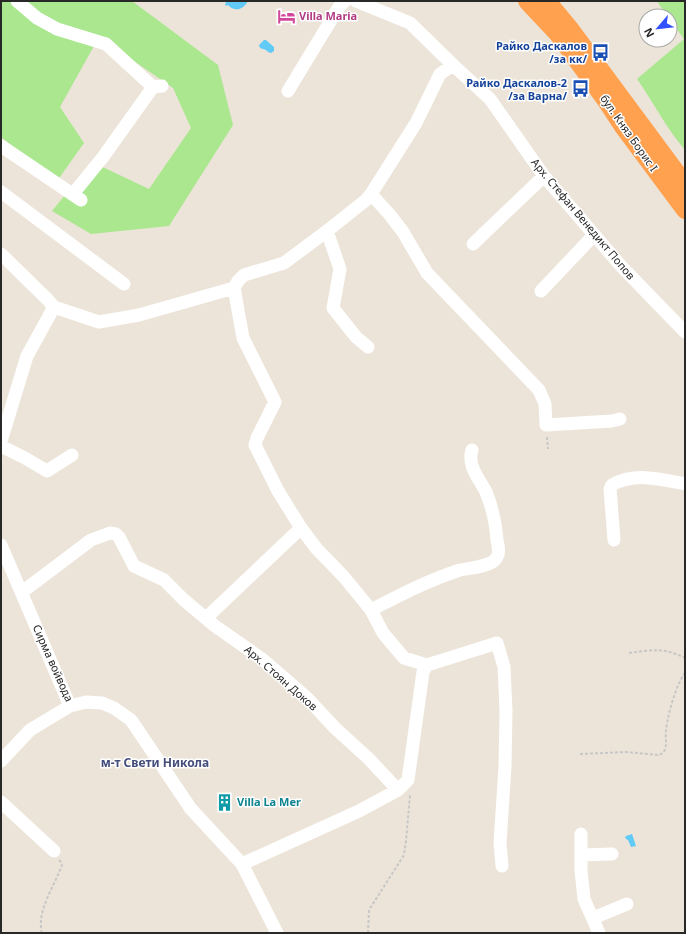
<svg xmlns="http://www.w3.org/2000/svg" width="686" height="934" font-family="'Noto Sans',sans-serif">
	<rect width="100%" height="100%" fill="#ece4d8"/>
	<!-- green -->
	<path fill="#aae78f" d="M 1,1 L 132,1 L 218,65 L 233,125 L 169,226 L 91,234 L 52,211 L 92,162 L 149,189 L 191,128 L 173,88 L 99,37 L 60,107 L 84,143 L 57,181 L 1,137 Z
		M 657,1 L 685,1 L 685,150 C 666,128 654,103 637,79 L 684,39 L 670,20 L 670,16 L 667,16 Z"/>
	<!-- water -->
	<path fill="#62caf6" d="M 227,1 L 248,1 C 244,9 235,13 228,5 L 226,6 L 225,4 Z
		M 264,40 L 266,40 L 274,47 L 274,51 L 271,53 L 268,52 L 266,50 L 260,48 L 259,45 Z
		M 632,834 L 636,846 L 631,847 L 628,840 L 626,839 L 625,837 L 626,836 Z"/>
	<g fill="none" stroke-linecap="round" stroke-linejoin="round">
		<!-- path -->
		<path stroke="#c7c7c7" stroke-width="2" stroke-dasharray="3 2" stroke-linecap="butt" d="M 547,437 L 548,449
			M 629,653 C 654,650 662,647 685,658
			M 580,754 L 626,752 L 659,755 L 663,753 C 668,746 665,739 666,731 C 667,717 676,684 685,673
			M 42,933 C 36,911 55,885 62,865 L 59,859
			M 368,933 L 369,910 L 404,855 L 406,841 L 410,795"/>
		<!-- minor -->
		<path stroke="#fff" stroke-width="13" d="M 17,1 L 37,18 L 57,29 L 106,44 L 153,87
			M 356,1 L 410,23 L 453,65 L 490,99 L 544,176 L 621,266 L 685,332
			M 453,65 L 440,74 L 416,123 L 371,194 L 366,200 L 327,231 L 284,263 L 244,275 L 238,281 L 234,288 L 243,338 L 275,402 L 257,438 L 255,445 L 278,491 L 301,528 L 316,548 L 344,577 L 371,610 C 400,595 429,580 460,570 C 470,568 492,567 497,557 C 500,552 498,546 497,540 C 496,524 492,507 486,492 C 479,478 467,466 472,450
			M 288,91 L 339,7 L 345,1
			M 1,146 L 81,200
			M 1,192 L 124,284
			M 73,194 L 103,157 L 153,87 L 162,86
			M 371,194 L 390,215 L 403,232 L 427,273 L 539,390 L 545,404 L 546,425 L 612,421 L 620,419
			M 327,231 L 340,269 L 333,308 L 356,337 L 368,347
			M 473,244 L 544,176
			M 1,254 L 48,300 L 54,307 L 99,322 L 139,315 L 234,288
			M 541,291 L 594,235
			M 1,441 L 27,356 L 54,307
			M 1,446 L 25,458 L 47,471 L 72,455
			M 614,540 L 610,489 L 612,485 C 634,472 661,479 685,484
			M 1,545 L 70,706 L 86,702 L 102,703 L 114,708 L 131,720 L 191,809 L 242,864 L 277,933
			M 22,592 L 91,540 L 110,533 L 116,534 L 119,537 L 134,566 L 164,580 L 184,600 L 215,626 L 262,659 L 307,698 L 335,728 L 369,759 L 398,790
			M 371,610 L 383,633 L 404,658 L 427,665
			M 206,618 L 301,528
			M 1,761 L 30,730 L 70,706
			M 1,802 L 54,851
			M 581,834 L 581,870 L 584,899 L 599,933
			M 581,855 L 612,854
			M 242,864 L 359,811 L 398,790 L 408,780 L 423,672 L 427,665 L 497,643 L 504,667 L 506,711 L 505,767 L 500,843 L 502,866
			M 594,922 L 598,916 L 627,904"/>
		<!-- highway -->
		<path stroke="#ffa14f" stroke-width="18" d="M 527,1 L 558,34 L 607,102 L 624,128 L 685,210
			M 547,1 L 571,30 L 685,184"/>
	</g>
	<!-- icons -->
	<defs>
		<symbol id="hotel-bare" viewBox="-9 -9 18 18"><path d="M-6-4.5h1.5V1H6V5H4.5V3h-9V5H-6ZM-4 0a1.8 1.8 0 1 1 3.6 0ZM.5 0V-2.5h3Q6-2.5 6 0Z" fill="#d1479c" stroke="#fff" stroke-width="2.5" paint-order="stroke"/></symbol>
		<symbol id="bus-bare" viewBox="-9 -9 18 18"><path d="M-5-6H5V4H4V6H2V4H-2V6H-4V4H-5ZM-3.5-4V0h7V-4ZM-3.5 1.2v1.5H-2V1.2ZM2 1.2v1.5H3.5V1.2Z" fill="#1a4fb4" stroke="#fff" stroke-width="2.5" paint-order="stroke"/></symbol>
		<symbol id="building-bare" viewBox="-9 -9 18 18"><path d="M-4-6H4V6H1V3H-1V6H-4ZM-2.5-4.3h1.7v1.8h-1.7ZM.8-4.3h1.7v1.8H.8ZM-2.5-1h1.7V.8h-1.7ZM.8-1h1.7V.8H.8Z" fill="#0f9aa8" stroke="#fff" stroke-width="2.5" paint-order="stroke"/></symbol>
	</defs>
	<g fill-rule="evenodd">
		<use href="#hotel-bare" x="274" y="4" width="25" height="25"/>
		<use href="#bus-bare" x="588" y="40" width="25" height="25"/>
		<use href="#bus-bare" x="568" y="76" width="25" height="25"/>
		<use href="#building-bare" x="212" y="790" width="25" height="25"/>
	</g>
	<g text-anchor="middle" stroke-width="3" stroke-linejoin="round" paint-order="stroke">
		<!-- hotel labels -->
		<g font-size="11" font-weight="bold" fill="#b23c85" stroke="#fff" text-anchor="start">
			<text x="299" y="20">Villa Maria</text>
		</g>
		<!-- transit labels -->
		<g font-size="11" font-weight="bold" fill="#164399" stroke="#fff" text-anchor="end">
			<text x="587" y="50">Райко Даскалов<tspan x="587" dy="13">/за кк/</tspan></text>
			<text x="567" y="87">Райко Даскалов-2<tspan x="567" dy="13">/за Варна/</tspan></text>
		</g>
		<!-- street labels -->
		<g font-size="11" fill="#282828" stroke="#fff">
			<text transform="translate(629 133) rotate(55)" y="4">бул. Княз Борис I</text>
			<text transform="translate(583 219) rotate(50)" y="4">Арх. Стефан Венедикт Попов</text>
			<text transform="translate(53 663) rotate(66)" y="4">Сирма войвода</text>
			<text transform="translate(281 678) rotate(41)" y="4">Арх. Стоян Доков</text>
		</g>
		<!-- culture labels -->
		<g font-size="11" font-weight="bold" fill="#0d838f" stroke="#fff" text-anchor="start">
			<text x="237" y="806">Villa La Mer</text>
		</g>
		<!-- neighbourhood labels -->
		<g font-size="12" font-weight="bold" fill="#454d7b" stroke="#fff">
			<text x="155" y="767">м-т Свети Никола</text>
		</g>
	</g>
	<!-- border -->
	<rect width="686" height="934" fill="none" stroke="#282828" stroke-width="4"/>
	<!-- north arrow -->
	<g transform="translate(658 28) rotate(242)"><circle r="19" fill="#ffffff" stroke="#a9a9a9"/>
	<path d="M0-3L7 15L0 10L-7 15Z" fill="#3151ff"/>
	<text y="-6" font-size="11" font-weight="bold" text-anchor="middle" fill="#282828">N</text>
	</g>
</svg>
